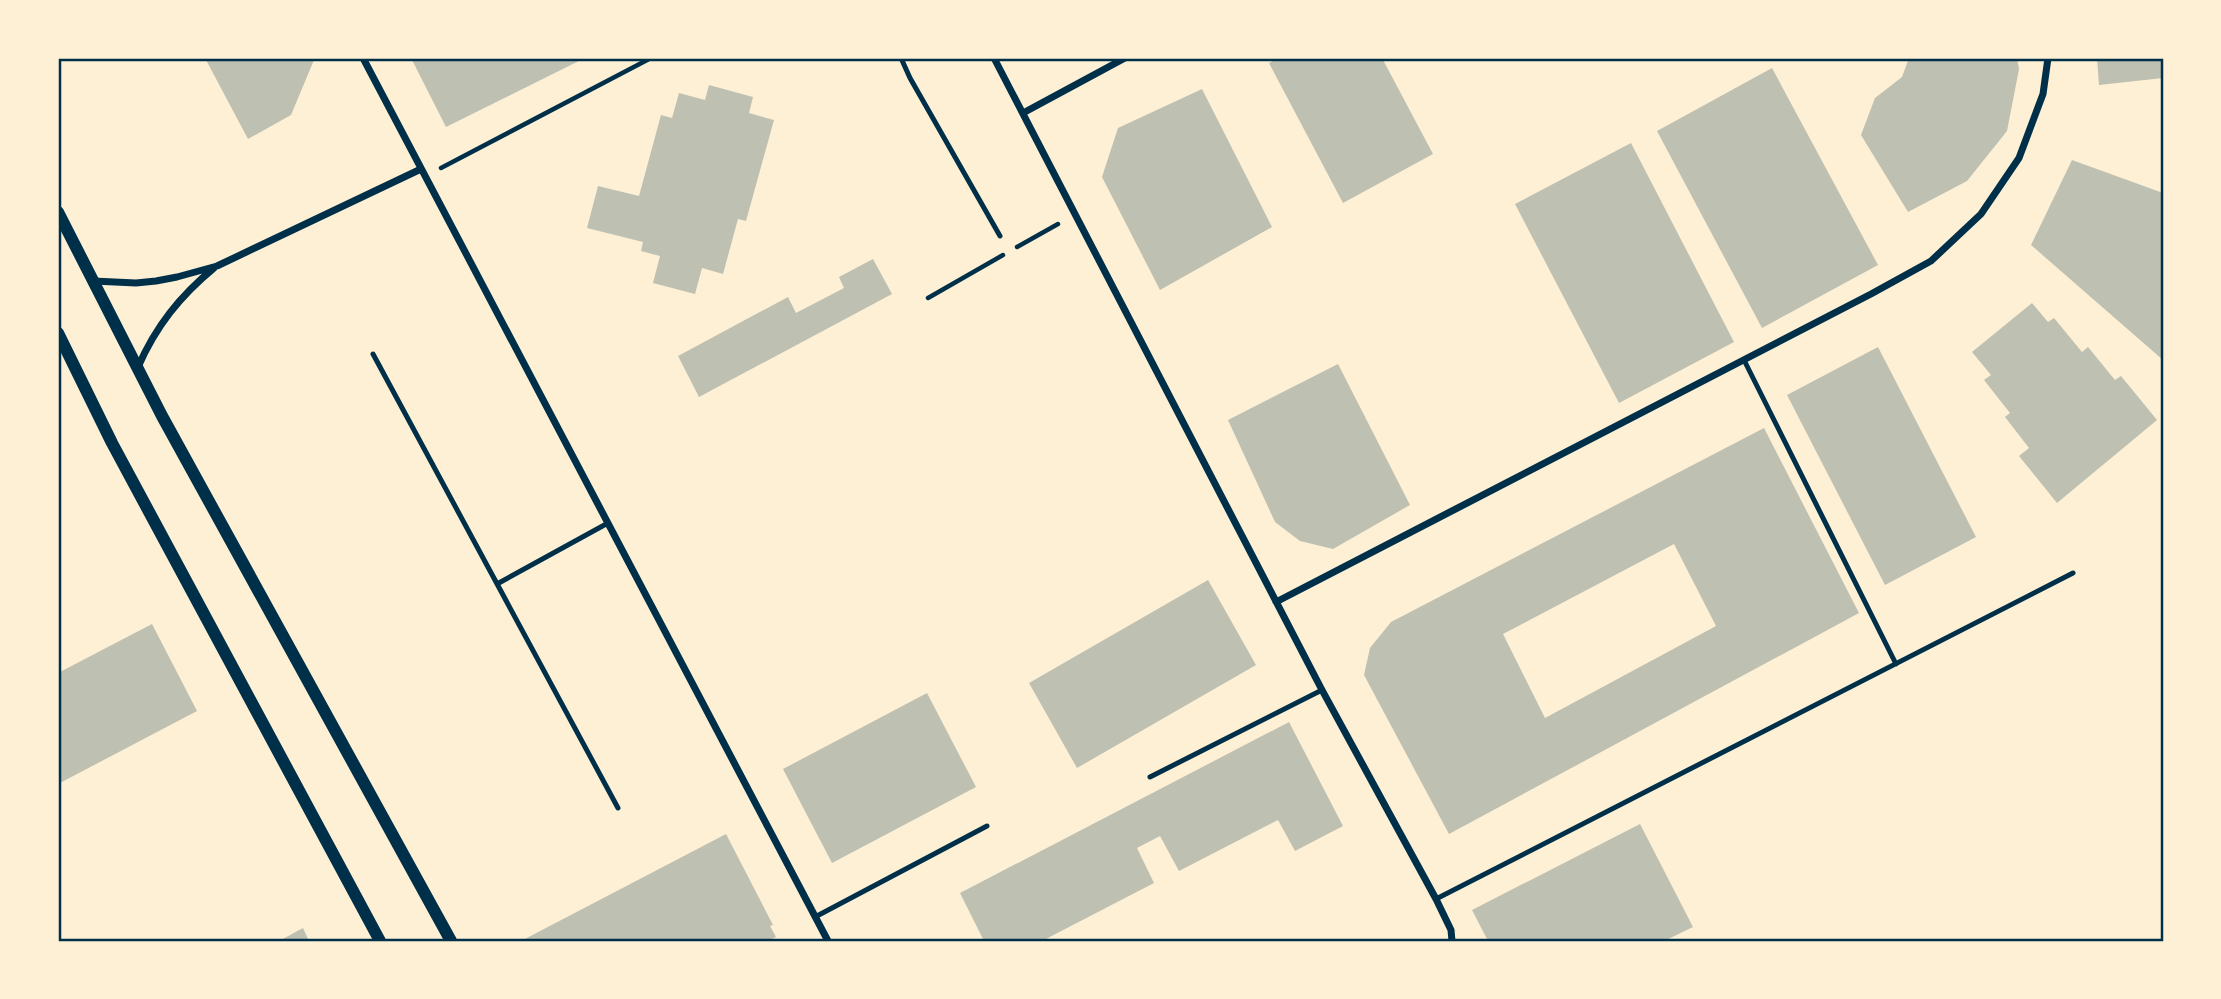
<svg xmlns="http://www.w3.org/2000/svg" width="2221" height="999" font-family="'Times New Roman',serif">
	<rect width="100%" height="100%" fill="#fdf0d5"/>
	<!-- building -->
	<path fill="#bec0b2" fill-rule="evenodd" d="M 205,58 L 313,58 L 314,60 L 291,115 L 248,139 Z
		M 411,58 L 585,58 L 446,127 Z
		M 1279,58 L 1382,58 L 1433,154 L 1343,203 L 1269,63 Z
		M 1909,58 L 2017,58 L 2019,69 L 2007,131 L 1967,181 L 1908,212 L 1861,135 L 1875,98 L 1902,77 Z
		M 2097,58 L 2163,58 L 2163,78 L 2099,85 Z
		M 1772,68 L 1878,265 L 1762,328 L 1657,131 Z
		M 709,85 L 753,97 L 749,113 L 774,120 L 746,221 L 738,219 L 723,274 L 702,268 L 695,294 L 653,283 L 660,256 L 641,251 L 643,242 L 587,228 L 598,186 L 639,196 L 661,115 L 672,118 L 679,93 L 705,100 Z
		M 1202,89 L 1272,227 L 1160,290 L 1102,177 L 1118,128 Z
		M 1631,143 L 1734,342 L 1619,403 L 1515,204 Z
		M 2072,160 L 2163,193 L 2163,360 L 2031,245 Z
		M 873,259 L 892,294 L 699,397 L 678,356 L 788,297 L 796,313 L 844,288 L 839,277 Z
		M 2032,303 L 2048,322 L 2054,318 L 2082,352 L 2088,347 L 2115,380 L 2121,376 L 2157,420 L 2057,503 L 2019,456 L 2029,448 L 2005,417 L 2010,413 L 1984,380 L 1991,375 L 1972,352 Z
		M 1878,347 L 1976,537 L 1885,585 L 1787,395 Z
		M 1338,364 L 1410,505 L 1333,549 L 1300,541 L 1275,522 L 1228,420 Z
		M 1764,428 L 1859,613 L 1449,834 L 1364,675 L 1370,648 L 1391,622 ZM 1674,544 L 1716,626 L 1545,718 L 1503,634 Z
		M 1208,580 L 1256,665 L 1077,768 L 1029,683 Z
		M 152,624 L 197,711 L 58,784 L 58,673 Z
		M 927,693 L 976,787 L 832,863 L 783,769 Z
		M 1289,722 L 1343,826 L 1295,851 L 1278,820 L 1179,871 L 1160,836 L 1137,848 L 1154,883 L 1042,941 L 984,941 L 960,893 Z
		M 1640,824 L 1693,927 L 1664,941 L 1488,941 L 1472,910 Z
		M 726,834 L 773,925 L 770,926 L 776,937 L 767,941 L 521,941 Z
		M 303,928 L 309,941 L 279,941 Z"/>
	<g fill="none" stroke-linecap="round" stroke-linejoin="round">
		<!-- path -->
		<path stroke="#003049" stroke-width="4.5" d="M 441,168 L 651,58
			M 1017,247 L 1058,224
			M 928,298 L 1003,255"/>
		<!-- service -->
		<path stroke="#003049" stroke-width="5" d="M 901,58 L 910,78 L 1000,236
			M 373,354 L 618,808
			M 1744,360 L 1896,664
			M 497,584 L 608,523
			M 1150,777 L 1322,690
			M 1436,899 L 2073,573
			M 815,917 L 987,826"/>
		<!-- minor -->
		<path stroke="#003049" stroke-width="7" d="M 363,58 L 828,941
			M 994,58 L 1322,690 L 1436,899 L 1451,930 L 1452,941
			M 1023,113 L 1125,58
			M 93,281 L 136,283 L 156,281 L 177,277 L 217,266 L 421,169
			M 138,367 C 156,326 180,296 214,268
			M 1276,602 L 1871,294 L 1931,261 L 1981,214 L 2019,158 L 2043,94 L 2048,58"/>
		<!-- tertiary -->
		<path stroke="#003049" stroke-width="12" d="M 58,212 L 162,416 L 451,941
			M 58,333 L 112,443 L 380,941"/>
	</g>
	<!-- border -->
	<rect width="2221" height="999" fill="none" stroke="#fdf0d5" stroke-width="119"/>
	<rect x="60" y="60" width="2102" height="880" fill="none" stroke="#003049" stroke-width="2.5"/>
</svg>
